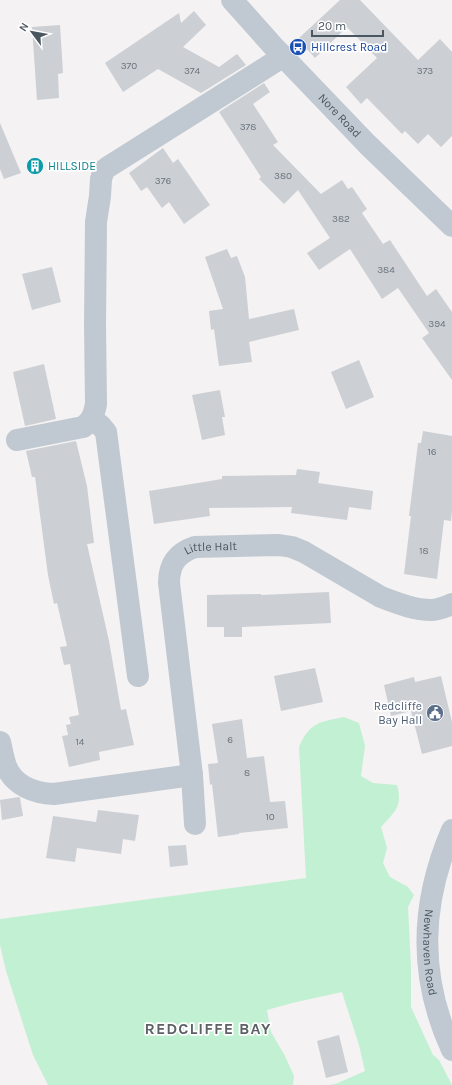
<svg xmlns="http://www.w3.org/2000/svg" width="452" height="1085" font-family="Karla,sans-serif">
	<rect width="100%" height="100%" fill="#f4f2f2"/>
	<!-- green -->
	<path fill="#c2f0d3" d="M 344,717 L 359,723 L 365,746 L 361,776 L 373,783 L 397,785 C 403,807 395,811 381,827 L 387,848 L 383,863 L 390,877 L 408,887 L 414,895 L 408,907 L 411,966 L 411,1007 L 433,1055 L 439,1060 L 452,1085 L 330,1085 L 338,1083 L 365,1071 L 359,1045 L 342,992 L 292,1003 L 267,1010 L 271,1032 L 285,1056 L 294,1076 L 293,1085 L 48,1085 L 33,1055 L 6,971 L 0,945 L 0,919 L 306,878 L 299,747 C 309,723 319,722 344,717 Z"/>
	<!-- building -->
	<path fill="#cccfd4" d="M 340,0 L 360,0 L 418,60 L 440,39 L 452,52 L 452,136 L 441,147 L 428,134 L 418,144 L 405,131 L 402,134 L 367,98 L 361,104 L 346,87 L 377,58 L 347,27 L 315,58 L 298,39 Z
		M 194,11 L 206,25 L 183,47 L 219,67 L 237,54 L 246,65 L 201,93 L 158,69 L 123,92 L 105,63 L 179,13 L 181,23 Z
		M 60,25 L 63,73 L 58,74 L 59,98 L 37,100 L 32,27 Z
		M 264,83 L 270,92 L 253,104 L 278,142 L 273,145 L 321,194 L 342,180 L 348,189 L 352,187 L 367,209 L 362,213 L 383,244 L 390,240 L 427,296 L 436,289 L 452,312 L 452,380 L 422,338 L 429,333 L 398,288 L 382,299 L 350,249 L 319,270 L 307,253 L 330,238 L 298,190 L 284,204 L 259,179 L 261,177 L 219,112 Z
		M 0,123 L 21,173 L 4,179 L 0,169 Z
		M 163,148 L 173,163 L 178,159 L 210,205 L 184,224 L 169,202 L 162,208 L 147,187 L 141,191 L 129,173 Z
		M 227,249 L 231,258 L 237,256 L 245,277 L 249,319 L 294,309 L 299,330 L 249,342 L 252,362 L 219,366 L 214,329 L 211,330 L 209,311 L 223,309 L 205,257 Z
		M 52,267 L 61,302 L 32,310 L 22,274 Z
		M 359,360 L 374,397 L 346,409 L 331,372 Z
		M 44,364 L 56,419 L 25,426 L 13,372 Z
		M 220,390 L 225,417 L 222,417 L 225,435 L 202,440 L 192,395 Z
		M 423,431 L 452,436 L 452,511 L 451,521 L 444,520 L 437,579 L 404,574 L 411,516 L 409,516 L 418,443 L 421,443 Z
		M 76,441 L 87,486 L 94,543 L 87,544 L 109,641 L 121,710 L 126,709 L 134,745 L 99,752 L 100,760 L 69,767 L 62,736 L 68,735 L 66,725 L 71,724 L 69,717 L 79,715 L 70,664 L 64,665 L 60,647 L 67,646 L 57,603 L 54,604 L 48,575 L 35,477 L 32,477 L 26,451 Z
		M 297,469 L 320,472 L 318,483 L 373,491 L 371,510 L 349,507 L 347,520 L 291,513 L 292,507 L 209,508 L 210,516 L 154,524 L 149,491 L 222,479 L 222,476 L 296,475 Z
		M 329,592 L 331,623 L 242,627 L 242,637 L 224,637 L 224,627 L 207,627 L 207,595 L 261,594 L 261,595 Z
		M 315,668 L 323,702 L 281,711 L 274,676 Z
		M 441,676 L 452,722 L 452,746 L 422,754 L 411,711 L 391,716 L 384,685 L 414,677 L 415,682 Z
		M 242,719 L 247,758 L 264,756 L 270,802 L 285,801 L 288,828 L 239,833 L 239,834 L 218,837 L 212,784 L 210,785 L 208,764 L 218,763 L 212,724 Z
		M 19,797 L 20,798 L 23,816 L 2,820 L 0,800 Z
		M 98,810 L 139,815 L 135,841 L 123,839 L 121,854 L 77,848 L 75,862 L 46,858 L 53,816 L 96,822 Z
		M 186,845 L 188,865 L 170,867 L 168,846 Z
		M 339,1035 L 348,1072 L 326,1078 L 317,1041 Z"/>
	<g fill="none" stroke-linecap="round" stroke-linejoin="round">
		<!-- minor -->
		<g stroke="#c0c9d1" stroke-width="22">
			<path id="s1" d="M 232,0 L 274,47 L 367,144 L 452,226"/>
			<path d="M 92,419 L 101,426 L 106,432 L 138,676"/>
			<path d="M 17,440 L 83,427 C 92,421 94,414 96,404 L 95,325 L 96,222 L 100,196 L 101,179 L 104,170 L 108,167 L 284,56"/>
			<path d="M 0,742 C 2,750 3,758 6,766 C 14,786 35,793 54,794 L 192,775"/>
			<path id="s2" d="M 195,824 L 192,775 L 169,583 C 169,564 177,553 195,547 L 279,545 L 292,547 L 304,552 L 381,597 C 397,603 414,610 431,610 C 438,610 445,607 452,604"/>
			<path id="s3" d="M 452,830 C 420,904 418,976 452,1050"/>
		</g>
	</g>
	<!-- icons -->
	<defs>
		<symbol id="bus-disc" viewBox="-11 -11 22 22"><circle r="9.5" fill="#1a4fb4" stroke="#fff"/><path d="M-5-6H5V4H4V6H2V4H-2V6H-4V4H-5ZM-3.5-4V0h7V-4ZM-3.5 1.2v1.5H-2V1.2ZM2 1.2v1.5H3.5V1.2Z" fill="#fff"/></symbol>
		<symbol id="building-disc" viewBox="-11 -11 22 22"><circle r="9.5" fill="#0f9aa8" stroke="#fff"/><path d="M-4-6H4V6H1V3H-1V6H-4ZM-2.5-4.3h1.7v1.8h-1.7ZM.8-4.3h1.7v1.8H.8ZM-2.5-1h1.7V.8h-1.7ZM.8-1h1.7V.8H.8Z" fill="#fff"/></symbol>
		<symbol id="civic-disc" viewBox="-11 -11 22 22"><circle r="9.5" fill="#5c6f8a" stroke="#fff"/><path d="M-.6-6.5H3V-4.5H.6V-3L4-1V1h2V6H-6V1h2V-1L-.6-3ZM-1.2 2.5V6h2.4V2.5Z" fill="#fff"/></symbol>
	</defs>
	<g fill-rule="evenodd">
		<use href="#bus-disc" x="288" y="37" width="20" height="20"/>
		<use href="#building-disc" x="25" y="156" width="20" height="20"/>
		<use href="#civic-disc" x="425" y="703" width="20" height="20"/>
	</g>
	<g text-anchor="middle" stroke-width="3.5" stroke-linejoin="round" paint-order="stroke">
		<!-- number labels -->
		<g font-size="10" fill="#6a747d">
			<text x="129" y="69">370</text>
			<text x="192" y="74">374</text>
			<text x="425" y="74">373</text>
			<text x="248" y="130">378</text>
			<text x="283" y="179">380</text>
			<text x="163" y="184">376</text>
			<text x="341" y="222">382</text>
			<text x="386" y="273">384</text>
			<text x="437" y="327">394</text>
			<text x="432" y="455">16</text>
			<text x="424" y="554">18</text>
			<text x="230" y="743">6</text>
			<text x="80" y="745">14</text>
			<text x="247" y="776">8</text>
			<text x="270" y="820">10</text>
		</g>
		<!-- transit labels -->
		<g font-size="12" fill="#164399" stroke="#fff" text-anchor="start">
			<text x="311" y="51">Hillcrest Road</text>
		</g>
		<!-- street labels -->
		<g font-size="12" fill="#4a5660" stroke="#fff">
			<text dy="4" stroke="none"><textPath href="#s1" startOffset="158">Nore Road</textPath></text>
			<text dy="4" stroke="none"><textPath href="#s2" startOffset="306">Little Halt</textPath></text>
			<text dy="4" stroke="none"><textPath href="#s3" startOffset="126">Newhaven Road</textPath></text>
		</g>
		<!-- culture labels -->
		<g font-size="12" fill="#0d838f" stroke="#fff" text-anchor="start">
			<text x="48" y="170">HILLSIDE</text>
		</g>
		<!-- service labels -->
		<g font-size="12" fill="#4e5e75" stroke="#fff" text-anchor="end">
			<text x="422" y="710">Redcliffe<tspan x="422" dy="14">Bay Hall</tspan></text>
		</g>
		<!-- district labels -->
		<g font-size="16" font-weight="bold" letter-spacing="1" fill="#5e6267" stroke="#fff">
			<text x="208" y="1034">REDCLIFFE BAY</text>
		</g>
	</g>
	<!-- north arrow -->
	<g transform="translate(32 32) rotate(302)" stroke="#ffffff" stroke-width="3" paint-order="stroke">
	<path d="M0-3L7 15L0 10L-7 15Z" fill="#4a5660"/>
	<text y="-6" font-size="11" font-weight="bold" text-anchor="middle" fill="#4a5660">N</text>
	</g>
	<!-- scale -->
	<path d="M312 30v6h71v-6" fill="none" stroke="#4a5660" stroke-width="2"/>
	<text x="318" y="30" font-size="12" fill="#4a5660" stroke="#ffffff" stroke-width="3" paint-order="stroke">20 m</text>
</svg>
